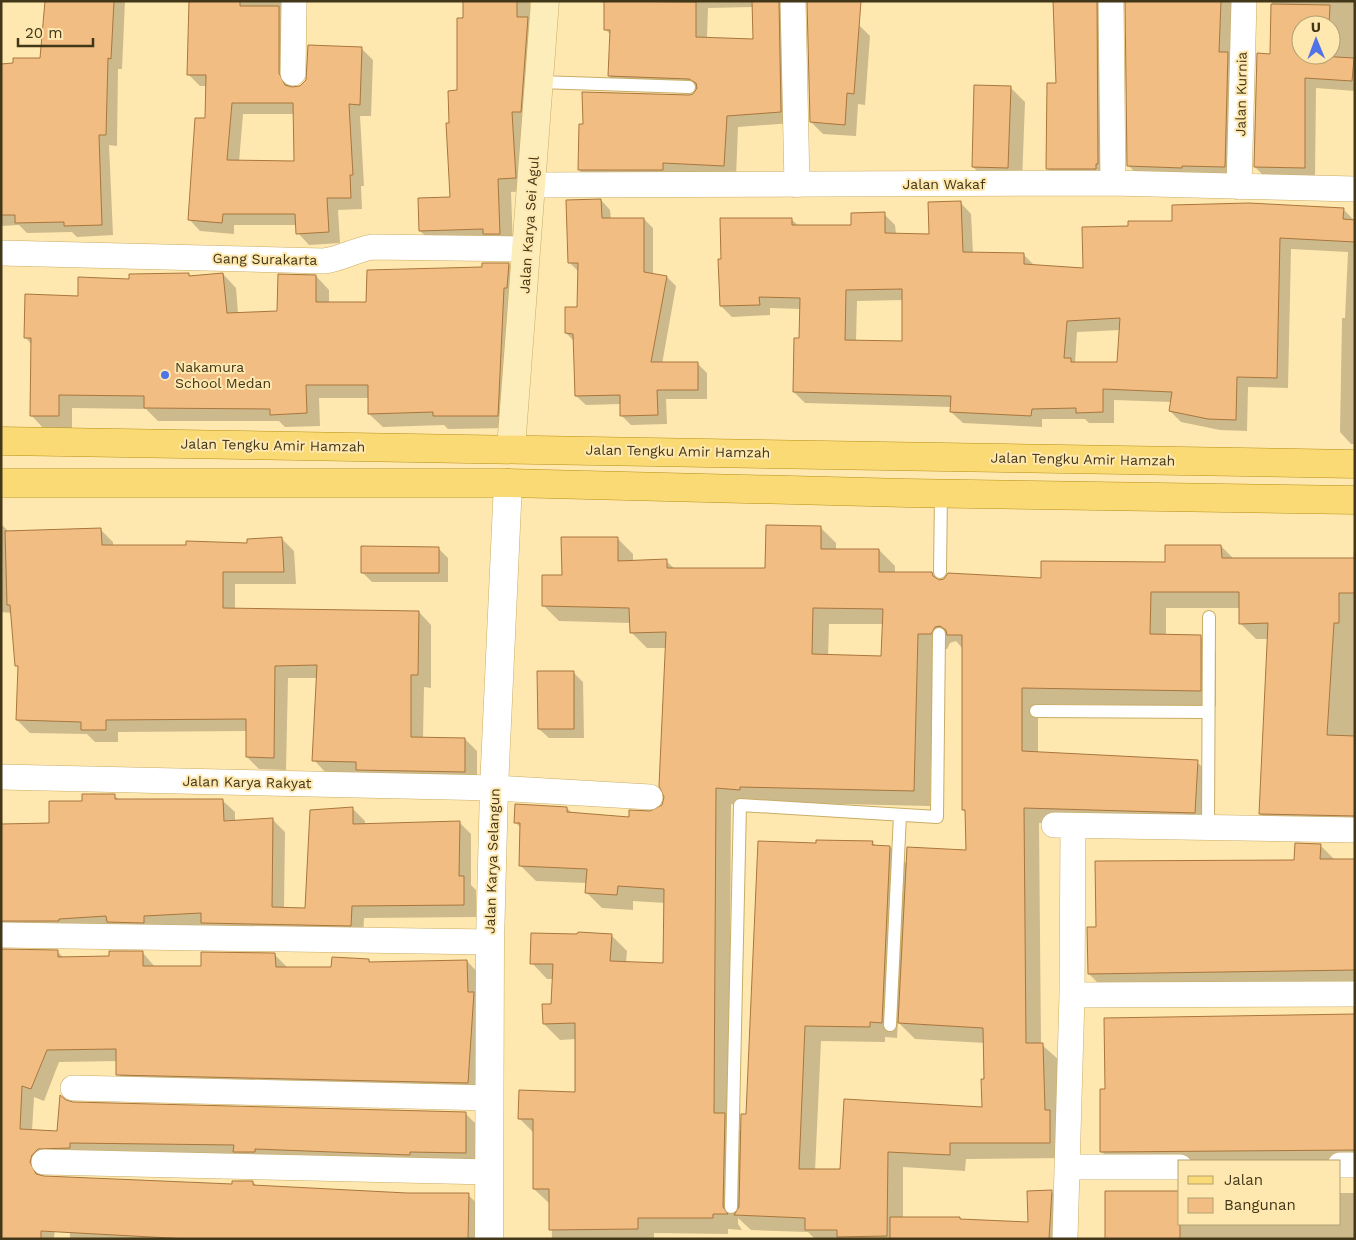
<svg xmlns="http://www.w3.org/2000/svg" width="1356" height="1240" font-family="'Work Sans',sans-serif">
	<rect width="100%" height="100%" fill="#ffe8af"/>
	<!-- shadow -->
	<path fill="#0003" fill-rule="evenodd" d="M 46,1 L 125,1 L 122,69 L 118,69 L 117,146 L 109,145 L 113,235 L 77,237 L 72,232 L 27,233 L 19,225 L 1,226 L 1,65 L 41,59 Z
		M 190,1 L 298,1 L 290,7 L 290,88 L 300,87 L 361,48 L 373,60 L 371,116 L 360,116 L 364,186 L 361,186 L 362,209 L 338,210 L 340,243 L 309,245 L 298,233 L 297,225 L 234,225 L 234,234 L 200,231 L 189,219 L 206,120 L 207,86 L 200,86 L 188,74 ZM 243,114 L 295,114 L 295,162 L 239,162 Z
		M 464,1 L 530,1 L 529,191 L 511,192 L 513,247 L 434,244 L 420,231 L 452,198 L 450,124 L 458,92 Z
		M 593,1 L 799,1 L 792,123 L 738,127 L 736,177 L 591,182 L 579,170 L 694,95 L 697,90 L 621,87 L 609,76 L 611,35 L 605,29 L 606,3 ZM 752,7 L 754,40 L 707,38 L 708,8 Z
		M 1053,1 L 1114,1 L 1108,176 L 1059,180 L 1047,168 L 1058,85 Z
		M 1127,1 L 1233,1 L 1237,178 L 1140,177 L 1128,165 Z
		M 1272,1 L 1355,1 L 1355,91 L 1316,88 L 1315,179 L 1266,178 L 1255,167 L 1271,55 ZM 1301,25 L 1331,25 L 1331,55 L 1301,55 Z
		M 858,24 L 870,36 L 865,105 L 858,104 L 856,136 L 823,134 L 811,122 Z
		M 1010,87 L 1025,102 L 1022,182 L 988,181 L 973,167 Z
		M 601,200 L 610,210 L 611,219 L 644,219 L 653,228 L 653,274 L 667,277 L 676,286 L 662,364 L 698,364 L 707,373 L 707,399 L 666,399 L 667,424 L 631,425 L 622,416 L 621,404 L 586,405 L 576,396 L 575,342 L 566,333 L 578,308 L 579,272 L 570,263 Z
		M 960,202 L 971,214 L 973,253 L 1024,255 L 1035,266 L 1084,269 L 1129,227 L 1343,209 L 1355,221 L 1355,444 L 1351,444 L 1340,432 L 1342,318 L 1345,318 L 1348,252 L 1291,249 L 1288,388 L 1248,387 L 1247,431 L 1220,430 L 1181,422 L 1170,411 L 1172,402 L 1114,400 L 1114,423 L 1089,423 L 1085,419 L 1042,419 L 1042,427 L 963,423 L 951,412 L 952,407 L 805,403 L 794,392 L 801,340 L 801,309 L 770,308 L 770,315 L 732,317 L 721,306 L 792,220 L 799,226 L 852,226 L 884,214 L 895,225 L 896,234 L 931,235 ZM 904,300 L 904,342 L 856,341 L 857,301 ZM 1121,330 L 1118,363 L 1075,363 L 1077,332 Z
		M 509,264 L 522,278 L 511,428 L 448,429 L 444,425 L 383,427 L 369,414 L 369,398 L 319,398 L 320,426 L 285,427 L 279,421 L 158,421 L 146,409 L 72,408 L 72,429 L 44,429 L 31,415 L 32,345 L 25,337 L 79,297 L 130,280 L 188,274 L 191,277 L 223,274 L 236,288 L 238,313 L 278,312 L 316,276 L 329,290 L 329,303 L 367,303 L 483,269 Z
		M 1,524 L 9,532 L 101,530 L 113,542 L 113,546 L 248,544 L 281,538 L 294,551 L 296,584 L 235,584 L 235,610 L 419,612 L 431,625 L 431,688 L 424,687 L 423,738 L 465,739 L 477,751 L 477,784 L 326,773 L 314,760 L 317,678 L 288,678 L 286,770 L 259,769 L 247,757 L 247,731 L 118,732 L 118,742 L 95,742 L 87,734 L 30,733 L 17,720 L 19,668 L 16,665 L 12,613 L 1,612 Z
		M 820,527 L 836,543 L 836,550 L 879,550 L 895,566 L 895,574 L 931,573 L 939,581 L 1042,580 L 1167,563 L 1221,546 L 1234,559 L 1353,559 L 1355,543 L 1355,832 L 1276,829 L 1260,814 L 1269,639 L 1256,639 L 1240,623 L 1240,608 L 1166,608 L 1166,636 L 1200,636 L 1216,652 L 1216,706 L 1038,704 L 1038,753 L 1197,762 L 1213,777 L 1211,828 L 1039,823 L 1041,1044 L 1059,1060 L 1066,1158 L 966,1159 L 965,1171 L 903,1167 L 903,1218 L 1030,1223 L 1052,1192 L 1067,1207 L 1065,1239 L 815,1239 L 808,1232 L 751,1230 L 738,1218 L 738,1224 L 742,1230 L 728,1229 L 728,1234 L 654,1233 L 654,1239 L 552,1239 L 551,1205 L 534,1189 L 534,1133 L 519,1118 L 576,1094 L 576,1039 L 560,1040 L 544,1024 L 553,1005 L 554,979 L 547,979 L 532,963 L 611,935 L 627,951 L 626,963 L 665,964 L 665,903 L 633,901 L 633,910 L 602,908 L 586,892 L 587,883 L 536,881 L 520,865 L 521,828 L 515,822 L 567,808 L 573,814 L 630,818 L 630,811 L 658,811 L 666,798 L 667,648 L 647,648 L 631,632 L 631,623 L 559,621 L 543,605 L 563,577 L 617,538 L 633,554 L 633,562 L 666,561 L 675,569 L 766,569 ZM 829,624 L 884,624 L 882,657 L 828,656 ZM 956,641 L 963,649 L 963,810 L 967,813 L 967,852 L 907,864 L 890,847 L 876,846 L 872,842 L 818,844 L 742,1132 L 729,1119 L 731,804 L 755,805 L 755,802 L 930,806 L 933,649 L 947,649 L 950,643 ZM 898,1022 L 915,1039 L 985,1043 L 983,1108 L 842,1171 L 815,1171 L 821,1041 L 885,1042 L 885,1037 L 897,1038 Z
		M 438,548 L 448,558 L 448,582 L 372,582 L 362,572 Z
		M 573,672 L 583,682 L 584,738 L 549,738 L 539,729 Z
		M 114,795 L 119,800 L 222,800 L 235,812 L 235,821 L 273,820 L 285,832 L 284,909 L 306,910 L 352,808 L 365,821 L 365,825 L 459,822 L 471,834 L 471,885 L 476,890 L 476,917 L 364,918 L 363,938 L 215,935 L 205,925 L 1,943 L 1,825 L 50,825 L 84,802 Z
		M 1320,845 L 1336,861 L 1355,860 L 1355,989 L 1108,993 L 1089,974 L 1097,928 L 1295,861 Z
		M 1,949 L 57,951 L 64,958 L 110,957 L 143,953 L 155,967 L 202,967 L 275,955 L 287,967 L 333,968 L 369,960 L 371,963 L 467,961 L 479,974 L 480,1095 L 130,1087 L 118,1074 L 118,1061 L 59,1062 L 44,1101 L 34,1097 L 32,1131 L 58,1132 L 72,1104 L 465,1113 L 478,1126 L 478,1165 L 44,1167 L 42,1174 L 42,1177 L 234,1185 L 253,1182 L 257,1186 L 407,1194 L 468,1195 L 481,1207 L 480,1239 L 70,1239 L 69,1212 L 56,1212 L 54,1239 L 1,1239 Z
		M 1355,1015 L 1355,1169 L 1340,1161 L 1180,1161 L 1121,1170 L 1101,1151 Z
		M 1340,1193 L 1355,1193 L 1355,1239 L 1105,1239 L 1180,1224 L 1340,1224 Z"/>
	<!-- building -->
	<path fill="#f1bd83" stroke="#a8773e" fill-rule="evenodd" d="M 45,1 L 114,1 L 111,59 L 108,58 L 106,135 L 99,135 L 102,225 L 64,226 L 64,222 L 15,223 L 15,215 L 1,215 L 1,64 L 13,63 L 13,58 L 40,58 Z
		M 189,1 L 240,1 L 240,6 L 279,6 L 279,73 L 285,85 L 292,87 L 300,86 L 306,80 L 308,45 L 362,47 L 360,105 L 349,104 L 353,175 L 350,175 L 351,198 L 327,198 L 329,232 L 296,234 L 295,214 L 223,214 L 222,223 L 188,220 L 195,118 L 205,118 L 206,75 L 187,75 ZM 232,103 L 293,103 L 294,161 L 227,160 Z
		M 463,1 L 517,1 L 517,17 L 528,17 L 521,112 L 512,112 L 516,178 L 498,179 L 500,234 L 483,234 L 483,229 L 419,231 L 418,198 L 450,197 L 446,123 L 449,123 L 448,91 L 457,90 L 457,18 L 463,18 Z
		M 604,1 L 696,2 L 696,37 L 753,39 L 752,1 L 779,1 L 781,112 L 727,116 L 724,166 L 663,163 L 663,170 L 578,170 L 579,124 L 583,124 L 582,92 L 689,95 L 693,94 L 697,88 L 696,83 L 689,79 L 608,76 L 610,30 L 604,30 Z
		M 807,1 L 861,1 L 854,94 L 847,93 L 845,125 L 810,122 Z
		M 1053,1 L 1097,1 L 1098,164 L 1096,164 L 1096,169 L 1046,169 L 1047,83 L 1056,83 Z
		M 1125,1 L 1221,1 L 1219,52 L 1228,52 L 1225,167 L 1182,166 L 1182,168 L 1127,166 Z
		M 1271,4 L 1330,5 L 1329,25 L 1301,25 L 1301,55 L 1354,58 L 1352,81 L 1305,78 L 1305,168 L 1254,167 L 1257,53 L 1270,54 Z
		M 974,85 L 1011,86 L 1008,168 L 972,167 Z
		M 601,199 L 602,218 L 644,218 L 644,272 L 667,276 L 651,362 L 698,362 L 698,390 L 657,390 L 658,415 L 620,416 L 620,395 L 575,396 L 573,334 L 565,333 L 565,307 L 577,307 L 578,263 L 568,263 L 566,200 Z
		M 961,201 L 963,252 L 1024,253 L 1024,264 L 1083,268 L 1082,227 L 1128,226 L 1128,221 L 1172,221 L 1172,205 L 1249,203 L 1344,208 L 1343,219 L 1355,220 L 1355,242 L 1280,238 L 1277,378 L 1237,377 L 1236,420 L 1208,419 L 1169,411 L 1172,392 L 1103,389 L 1103,412 L 1076,413 L 1076,408 L 1032,409 L 1031,416 L 950,412 L 951,396 L 793,392 L 794,338 L 799,338 L 800,298 L 759,297 L 760,305 L 720,306 L 718,259 L 721,259 L 720,218 L 792,218 L 792,225 L 851,225 L 851,213 L 885,212 L 885,233 L 929,234 L 928,202 ZM 902,289 L 902,341 L 845,340 L 846,290 ZM 1120,318 L 1117,362 L 1071,362 L 1071,358 L 1064,358 L 1067,321 Z
		M 482,263 L 509,263 L 507,288 L 504,288 L 498,416 L 433,416 L 433,412 L 368,414 L 368,385 L 306,385 L 307,413 L 270,415 L 270,409 L 144,408 L 144,396 L 59,395 L 59,416 L 30,416 L 31,338 L 24,338 L 25,294 L 78,296 L 78,277 L 129,279 L 129,274 L 189,273 L 189,276 L 223,273 L 227,313 L 277,311 L 278,274 L 316,275 L 316,302 L 366,302 L 367,270 L 482,267 Z
		M 766,525 L 821,526 L 821,549 L 879,549 L 879,572 L 932,572 L 933,576 L 939,580 L 944,579 L 948,573 L 1041,578 L 1041,561 L 1165,562 L 1165,545 L 1221,545 L 1222,558 L 1355,558 L 1355,593 L 1339,593 L 1339,623 L 1334,623 L 1327,735 L 1355,736 L 1355,816 L 1259,814 L 1268,623 L 1239,624 L 1239,592 L 1151,592 L 1150,634 L 1201,635 L 1201,691 L 1022,688 L 1022,751 L 1198,760 L 1195,813 L 1024,808 L 1026,1043 L 1043,1043 L 1045,1110 L 1050,1110 L 1050,1143 L 950,1143 L 950,1155 L 888,1152 L 887,1236 L 837,1237 L 837,1230 L 805,1230 L 805,1218 L 734,1215 L 739,1207 L 741,1114 L 746,1114 L 758,841 L 816,843 L 816,840 L 873,841 L 872,845 L 890,846 L 882,1023 L 870,1022 L 870,1027 L 805,1026 L 799,1169 L 840,1169 L 844,1099 L 982,1107 L 981,1079 L 984,1079 L 983,1028 L 898,1023 L 907,847 L 966,850 L 965,810 L 962,810 L 962,635 L 947,635 L 946,630 L 940,626 L 935,627 L 931,634 L 918,634 L 914,791 L 740,787 L 740,790 L 716,788 L 714,1113 L 725,1113 L 723,1207 L 728,1214 L 713,1214 L 713,1218 L 638,1218 L 638,1229 L 549,1230 L 549,1189 L 533,1189 L 533,1119 L 518,1119 L 519,1090 L 575,1092 L 575,1023 L 543,1024 L 542,1004 L 551,1004 L 553,964 L 530,964 L 531,933 L 577,934 L 578,932 L 612,934 L 610,961 L 663,963 L 664,889 L 618,886 L 617,895 L 585,893 L 587,869 L 519,866 L 520,823 L 514,823 L 515,804 L 567,807 L 567,812 L 629,817 L 629,810 L 650,811 L 662,805 L 664,797 L 659,786 L 666,632 L 630,633 L 629,608 L 542,606 L 542,575 L 562,575 L 561,537 L 618,537 L 618,561 L 667,559 L 667,568 L 765,568 ZM 813,608 L 883,609 L 881,656 L 812,654 Z
		M 101,528 L 102,545 L 186,545 L 186,541 L 247,543 L 247,539 L 282,537 L 284,572 L 223,572 L 223,608 L 419,611 L 418,675 L 411,675 L 411,737 L 465,738 L 465,772 L 356,770 L 356,762 L 312,761 L 317,665 L 275,666 L 274,758 L 246,757 L 246,719 L 106,720 L 106,730 L 81,730 L 81,722 L 16,720 L 18,666 L 15,666 L 10,605 L 7,605 L 5,531 Z
		M 361,546 L 439,547 L 439,573 L 361,573 Z
		M 537,671 L 574,671 L 574,729 L 538,729 Z
		M 82,794 L 115,794 L 115,799 L 223,799 L 224,821 L 273,818 L 272,907 L 305,908 L 310,810 L 353,807 L 353,824 L 460,821 L 459,876 L 464,876 L 464,905 L 352,906 L 351,926 L 201,923 L 201,913 L 144,916 L 144,923 L 107,922 L 106,916 L 59,919 L 59,921 L 1,921 L 1,824 L 49,823 L 49,801 L 82,801 Z
		M 1295,843 L 1321,844 L 1320,859 L 1355,859 L 1355,970 L 1088,974 L 1087,927 L 1096,927 L 1095,861 L 1294,860 Z
		M 1,949 L 58,950 L 58,957 L 109,956 L 109,951 L 143,951 L 143,966 L 201,966 L 201,952 L 275,953 L 276,967 L 331,967 L 332,957 L 369,959 L 369,962 L 467,960 L 468,992 L 474,992 L 468,1083 L 116,1075 L 116,1049 L 47,1050 L 31,1089 L 22,1086 L 20,1129 L 57,1131 L 60,1095 L 66,1100 L 73,1102 L 466,1112 L 466,1153 L 410,1152 L 410,1155 L 255,1149 L 255,1152 L 233,1152 L 234,1145 L 70,1143 L 70,1148 L 38,1149 L 32,1155 L 30,1162 L 36,1174 L 44,1176 L 232,1184 L 232,1181 L 253,1181 L 253,1185 L 407,1193 L 469,1193 L 468,1239 L 188,1239 L 41,1231 L 41,1239 L 1,1239 Z
		M 1355,1014 L 1355,1150 L 1100,1152 L 1100,1089 L 1105,1089 L 1104,1018 Z
		M 1052,1190 L 1049,1239 L 890,1239 L 890,1217 L 960,1217 L 960,1219 L 1028,1222 L 1027,1191 Z
		M 1105,1191 L 1180,1191 L 1180,1239 L 1105,1239 Z"/>
	<g fill="none" stroke-linecap="round" stroke-linejoin="round">
		<defs>
			<path id="service" d="M 539,82 L 689,87
				M 940,572 L 941,494
				M 1036,711 L 1208,712
				M 1208,828 L 1209,617
				M 890,1025 L 900,815
				M 731,1207 L 740,805 L 937,817 L 939,634"/>
			<path id="minor" d="M 793,1 L 797,185
				M 1111,1 L 1113,183
				M 293,73 L 294,1
				M 532,185 L 1113,183 L 1355,189
				M 1239,187 L 1244,1
				M 1,253 L 324,261 C 341,259 355,250 372,247 L 527,249
				M 1,777 L 494,788 L 650,797
				M 1054,825 L 1355,830
				M 1,935 L 490,942
				M 1072,995 L 1355,994
				M 73,1088 L 490,1098
				M 44,1162 L 490,1172
				M 1340,1165 L 1355,1165
				M 1068,1167 L 1180,1167
				M 1065,1239 L 1072,995 L 1073,826"/>
			<path id="tertiary" d="M 489,1239 L 490,942 L 494,788 L 508,483"/>
			<path id="secondary" d="M 511,448 L 545,1"/>
			<path id="primary" d="M 1,441 L 1355,464
				M 1,483 L 508,483 L 907,493 L 1355,500"/>
		</defs>
		<!-- service casing -->
		<use href="#service" stroke="#c9ad66" stroke-width="14"/>
		<!-- minor casing -->
		<use href="#minor" stroke="#c9ad66" stroke-width="26"/>
		<!-- tertiary casing -->
		<use href="#tertiary" stroke="#c9ad66" stroke-width="29"/>
		<!-- secondary casing -->
		<use href="#secondary" stroke="#c9ad66" stroke-width="29"/>
		<!-- primary casing -->
		<use href="#primary" stroke="#b79119" stroke-width="29"/>
		<!-- service -->
		<use href="#service" stroke="#fff" stroke-width="12"/>
		<!-- minor -->
		<use href="#minor" stroke="#fff" stroke-width="25"/>
		<!-- tertiary -->
		<use href="#tertiary" stroke="#fff" stroke-width="28"/>
		<!-- secondary -->
		<use href="#secondary" stroke="#fcedba" stroke-width="28"/>
		<!-- primary -->
		<use href="#primary" stroke="#fada75" stroke-width="28"/>
	</g>
	<!-- markers -->
	<circle fill="#5273e7" stroke="#ffe8af" stroke-width="2" cx="165" cy="375" r="5"/>
	<g text-anchor="middle" stroke-width="4" stroke-linejoin="round" paint-order="stroke">
		<!-- street labels -->
		<g font-size="14" fill="#423719" stroke="#ffe8af">
			<text transform="translate(1241 94) rotate(-89)" y="5">Jalan Kurnia</text>
			<text x="944" y="189">Jalan Wakaf</text>
			<text transform="translate(529 225) rotate(-86)" y="5">Jalan Karya Sei Agul</text>
			<text transform="translate(265 259) rotate(1)" y="5">Gang Surakarta</text>
			<text transform="translate(273 445) rotate(1)" y="5">Jalan Tengku Amir Hamzah</text>
			<text transform="translate(678 451) rotate(1)" y="5">Jalan Tengku Amir Hamzah</text>
			<text transform="translate(1083 459) rotate(1)" y="5">Jalan Tengku Amir Hamzah</text>
			<text transform="translate(247 782) rotate(1)" y="5">Jalan Karya Rakyat</text>
			<text transform="translate(492 861) rotate(-88)" y="5">Jalan Karya Selangun</text>
		</g>
		<!-- poi labels -->
		<g font-size="14" fill="#423719" stroke="#ffe8af" text-anchor="start">
			<text x="175" y="372">Nakamura<tspan x="175" dy="16">School Medan</tspan></text>
		</g>
	</g>
	<!-- border -->
	<rect width="1356" height="1240" fill="none" stroke="#423719" stroke-width="5"/>
	<!-- legend -->
	<rect x="1178" y="1160" width="162" height="65" fill="#ffe8af" stroke="#b3a173"/>
	<rect x="1188" y="1176" width="25" height="8" fill="#fada75" stroke="#b3a173"/>
	<text x="1224" y="1185" font-size="15" fill="#423719">Jalan</text>
	<rect x="1188" y="1198" width="25" height="15" fill="#f1bd83" stroke="#b3a173"/>
	<text x="1224" y="1210" font-size="15" fill="#423719">Bangunan</text>
	<!-- north arrow -->
	<g transform="translate(1316 40) rotate(359)"><circle r="24" fill="#ffe8af" stroke="#b3a173"/>
	<path d="M0-4L9 19L0 12L-9 19Z" fill="#5273e7"/>
	<text y="-8" font-size="14" font-weight="bold" text-anchor="middle" fill="#423719">U</text>
	</g>
	<!-- scale -->
	<path d="M18 38v8h75v-8" fill="none" stroke="#423719" stroke-width="2.5"/>
	<text x="25" y="38" font-size="15" fill="#423719" stroke="#ffe8af" stroke-width="4" paint-order="stroke">20 m</text>
</svg>
